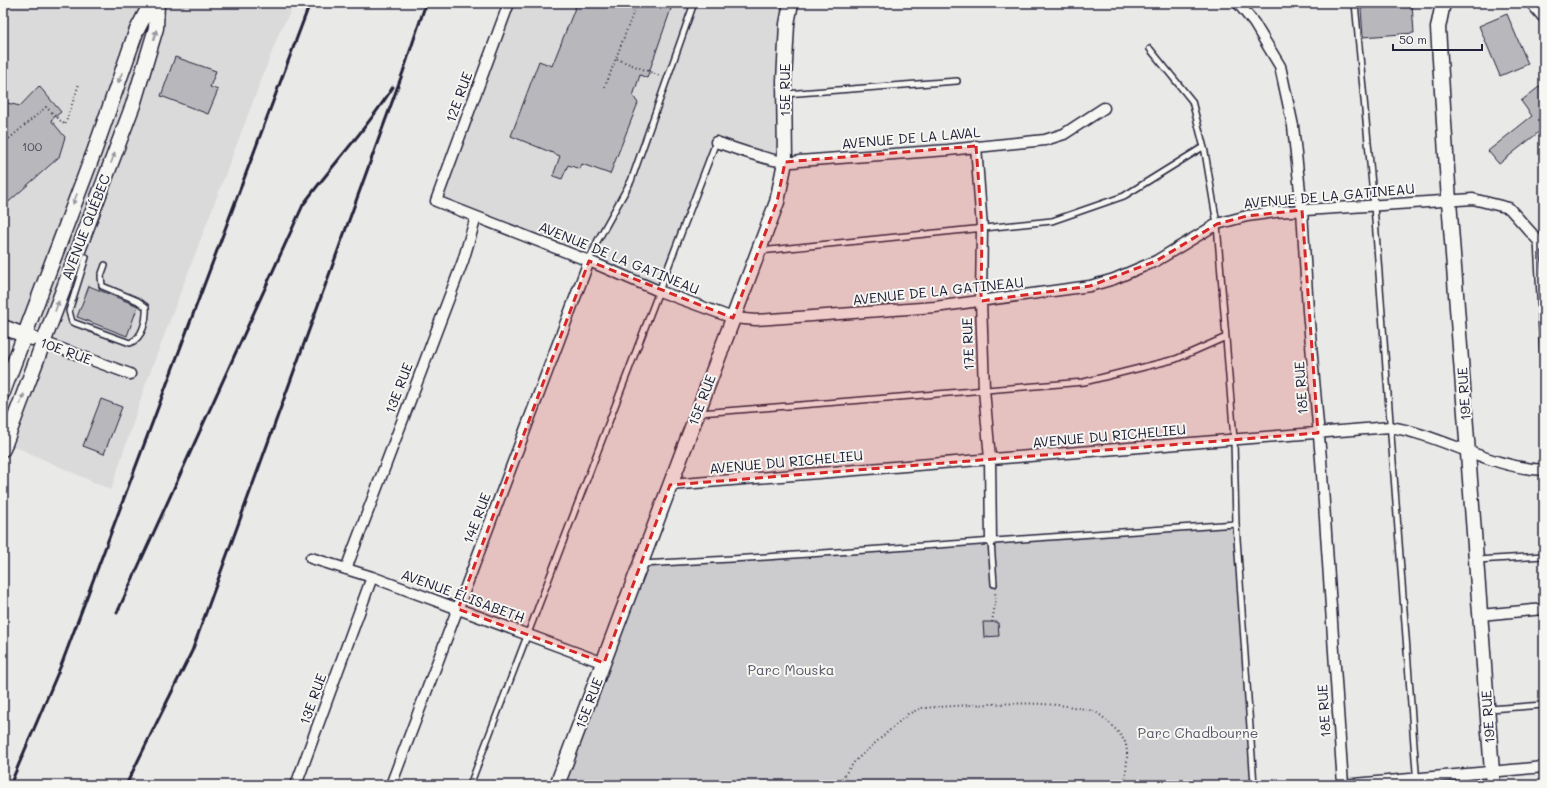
<svg xmlns="http://www.w3.org/2000/svg" width="1547" height="788" font-family="Mali,sans-serif">
	<rect width="100%" height="100%" fill="#e9e9e7"/>
	<filter id="ink" filterUnits="userSpaceOnUse"><feTurbulence type="fractalNoise" baseFrequency=".025" numOctaves="2"/><feDisplacementMap in="SourceGraphic" scale="8" xChannelSelector="R" yChannelSelector="G"/><feConvolveMatrix kernelMatrix="1 2 1 2 8 2 1 2 1" color-interpolation-filters="sRGB"/></filter>
	<g filter="url(#ink)">
		<!-- built -->
		<path fill="#dadada" d="M 3,3 L 295,3 L 279,33 L 145,386 L 111,490 L 14,446 L 53,337 L 3,318 Z
			M 509,3 L 791,3 L 785,162 L 716,142 L 659,291 L 436,201 Z"/>
		<!-- green -->
		<path fill="#ccccce" stroke="#777784" d="M 1236,524 L 1254,785 L 557,785 L 642,564 Z"/>
		<!-- building -->
		<path fill="#b8b8bc" stroke="#22223b" d="M 577,3 L 673,3 L 647,78 L 640,75 L 633,96 L 638,103 L 610,174 L 582,164 L 580,169 L 568,165 L 562,179 L 553,176 L 560,156 L 511,136 L 539,61 L 552,66 Z
			M 1412,4 L 1414,33 L 1363,37 L 1361,8 Z
			M 1507,14 L 1528,64 L 1500,76 L 1479,26 Z
			M 175,57 L 216,71 L 210,87 L 218,90 L 208,114 L 161,96 Z
			M 1544,83 L 1544,128 L 1499,164 L 1488,151 L 1532,116 L 1521,101 Z
			M 39,86 L 61,112 L 51,120 L 65,137 L 59,157 L 3,207 L 3,102 L 20,106 Z
			M 89,286 L 138,306 L 127,336 L 77,317 Z
			M 101,399 L 122,407 L 104,454 L 83,446 Z
			M 983,622 L 998,622 L 999,636 L 984,637 Z"/>
		<g fill="none" stroke-linecap="round" stroke-linejoin="round">
			<defs>
				<path id="lane" d="M 1355,3 L 1374,206 L 1417,785
					M 1150,49 L 1192,101 L 1205,152 L 1217,224 L 1234,440 L 1236,524 L 1254,785
					M 785,94 L 957,81
					M 1537,241 L 1544,368
					M 760,251 L 1052,221 L 1124,196 L 1203,147
					M 86,257 L 69,311 L 72,322 L 130,343 C 143,338 147,319 146,307 L 138,301 L 102,286 L 101,276 L 105,265
					M 589,261 L 598,240 L 631,181 L 694,3
					M 700,413 L 1084,382 L 1176,359 L 1226,337
					M 991,541 L 994,584
					M 1477,560 L 1544,556
					M 642,564 L 766,557 L 1236,524
					M 1489,709 L 1544,705
					M 470,785 L 716,142"/>
				<path id="street" d="M 509,3 L 436,201 L 589,261 L 659,291 L 733,318 L 756,320 L 935,307 L 1090,286 L 1114,279 L 1156,261 L 1217,224 L 1247,216 L 1275,212 L 1473,199 L 1509,208 L 1544,247
					M 1238,3 L 1254,23 L 1280,66 L 1293,126 L 1302,210 L 1308,311 L 1321,459 L 1343,785
					M 716,142 C 734,148 783,167 799,161 L 948,150 L 1045,140 L 1064,134 L 1104,108
					M 976,146 L 982,228 L 981,301 L 984,389 L 990,459 L 991,541
					M 43,342 L 130,374
					M 670,485 L 1390,427 C 1442,435 1490,468 1544,470
					M 311,558 L 372,577 L 604,663
					M 346,569 L 463,261 L 476,217
					M 1480,615 L 1544,609
					M 296,785 L 372,577
					M 391,785 L 589,261
					M 1343,785 L 1544,767"/>
				<path id="secondary" d="M 1443,3 L 1438,28 L 1449,201 L 1493,785
					M 1534,3 L 1544,15
					M 3,327 L 32,338
					M 3,392 L 94,152 L 136,32 L 151,3
					M 3,449 L 133,105 L 156,28 L 157,3
					M 557,785 L 777,202 L 785,162 L 784,81 L 787,24 L 791,3"/>
			</defs>
			<!-- lane casing -->
			<use href="#lane" stroke="#22223b" stroke-width="8"/>
			<!-- street casing -->
			<use href="#street" stroke="#22223b" stroke-width="13"/>
			<!-- secondary casing -->
			<use href="#secondary" stroke="#22223b" stroke-width="17"/>
			<!-- path -->
			<path stroke="#22223b" stroke-width="2" stroke-dasharray="1 3" stroke-linecap="butt" d="M 617,59 L 660,76
				M 605,87 L 637,3
				M 3,144 L 46,107 L 65,125 L 79,84
				M 992,622 L 996,599 L 995,592
				M 837,785 L 855,761 L 908,714 L 922,708 C 973,705 1044,698 1093,711 C 1101,713 1125,737 1126,745 C 1129,757 1125,773 1125,785"/>
			<!-- lane -->
			<use href="#lane" stroke="#f6f6f2" stroke-width="5"/>
			<!-- street -->
			<use href="#street" stroke="#f6f6f2" stroke-width="10"/>
			<!-- secondary -->
			<use href="#secondary" stroke="#f6f6f2" stroke-width="14"/>
			<!-- rail -->
			<path stroke="#22223b" stroke-width="3" d="M 117,613 L 303,205 C 332,165 367,129 393,87
				M 10,785 L 62,663 L 310,3
				M 126,785 L 192,651 L 403,72 L 426,3"/>
		</g>
		<!-- one-way arrows -->
		<defs><path id="oneway-solid" d="M-6-.8H1V-3.2L6.5 0L1 3.2V.8H-6Z"/></defs>
		<g fill="#9797a0">
			<use href="#oneway-solid" transform="translate(155 35) rotate(-76)"/>
			<use href="#oneway-solid" transform="translate(120 78) rotate(111)"/>
			<use href="#oneway-solid" transform="translate(113 158) rotate(-69)"/>
			<use href="#oneway-solid" transform="translate(75 199) rotate(111)"/>
			<use href="#oneway-solid" transform="translate(57 306) rotate(-70)"/>
			<use href="#oneway-solid" transform="translate(22 399) rotate(-69)"/>
		</g>
	</g>
	<!-- marked area -->
	<path fill="#d62828" fill-opacity="0.2" stroke="#d62828" stroke-width="3" stroke-dasharray="8 5" stroke-linejoin="round" d="M 976,146 L 982,228 L 981,301 L 1090,286 L 1156,261 L 1217,224 L 1247,216 L 1302,210 L 1318,433 L 670,485 L 604,663 L 458,609 L 589,261 L 733,318 L 777,202 L 785,162 Z"/>
	<g text-anchor="middle" stroke-width="4" stroke-linejoin="round" paint-order="stroke">
		<!-- number labels -->
		<g font-size="12" fill="#48485b">
			<text x="32" y="151">100</text>
		</g>
		<!-- street labels -->
		<g font-size="14" fill="#22223b" stroke="#f6f6f2">
			<text transform="translate(785 90) rotate(-90)" y="5">15E RUE</text>
			<text transform="translate(459 97) rotate(-70)" y="5">12E RUE</text>
			<text transform="translate(911 138) rotate(-5)" y="5">AVENUE DE LA LAVAL</text>
			<text transform="translate(1329 196) rotate(-5)" y="5">AVENUE DE LA GATINEAU</text>
			<text transform="translate(86 227) rotate(-69)" y="5">AVENUE QUÉBEC</text>
			<text transform="translate(619 258) rotate(22)" y="5">AVENUE DE LA GATINEAU</text>
			<text transform="translate(938 291) rotate(-6)" y="5">AVENUE DE LA GATINEAU</text>
			<text transform="translate(968 344) rotate(-92)" y="5">17E RUE</text>
			<text transform="translate(66 351) rotate(20)" y="5">10E RUE</text>
			<text transform="translate(399 388) rotate(-69)" y="5">13E RUE</text>
			<text transform="translate(1301 388) rotate(-94)" y="5">18E RUE</text>
			<text transform="translate(1464 394) rotate(-94)" y="5">19E RUE</text>
			<text transform="translate(702 400) rotate(-69)" y="5">15E RUE</text>
			<text transform="translate(1109 436) rotate(-5)" y="5">AVENUE DU RICHELIEU</text>
			<text transform="translate(786 462) rotate(-5)" y="5">AVENUE DU RICHELIEU</text>
			<text transform="translate(477 518) rotate(-69)" y="5">14E RUE</text>
			<text transform="translate(463 596) rotate(20)" y="5">AVENUE ÉLISABETH</text>
			<text transform="translate(313 699) rotate(-70)" y="5">13E RUE</text>
			<text transform="translate(589 703) rotate(-69)" y="5">15E RUE</text>
			<text transform="translate(1324 711) rotate(-94)" y="5">18E RUE</text>
			<text transform="translate(1488 717) rotate(-94)" y="5">19E RUE</text>
		</g>
		<!-- park labels -->
		<g font-size="14" fill="#555567" stroke="#f6f6f2">
			<text x="791" y="675">Parc Mouska</text>
			<text x="1198" y="738">Parc Chadbourne</text>
		</g>
	</g>
	<!-- margin -->
	<rect width="1547" height="788" fill="none" stroke="#f6f6f2" stroke-width="16"/>
	<rect x="8" y="8" width="1531" height="772" fill="none" stroke="#22223b" stroke-width="1.5" filter="url(#ink)"/>
	<!-- scale -->
	<path d="M1393 44v6h89v-6" fill="none" stroke="#22223b" stroke-width="2"/>
	<text x="1399" y="44" font-size="12" fill="#22223b" stroke="#f6f6f2" stroke-width="3" paint-order="stroke">50 m</text>
</svg>
